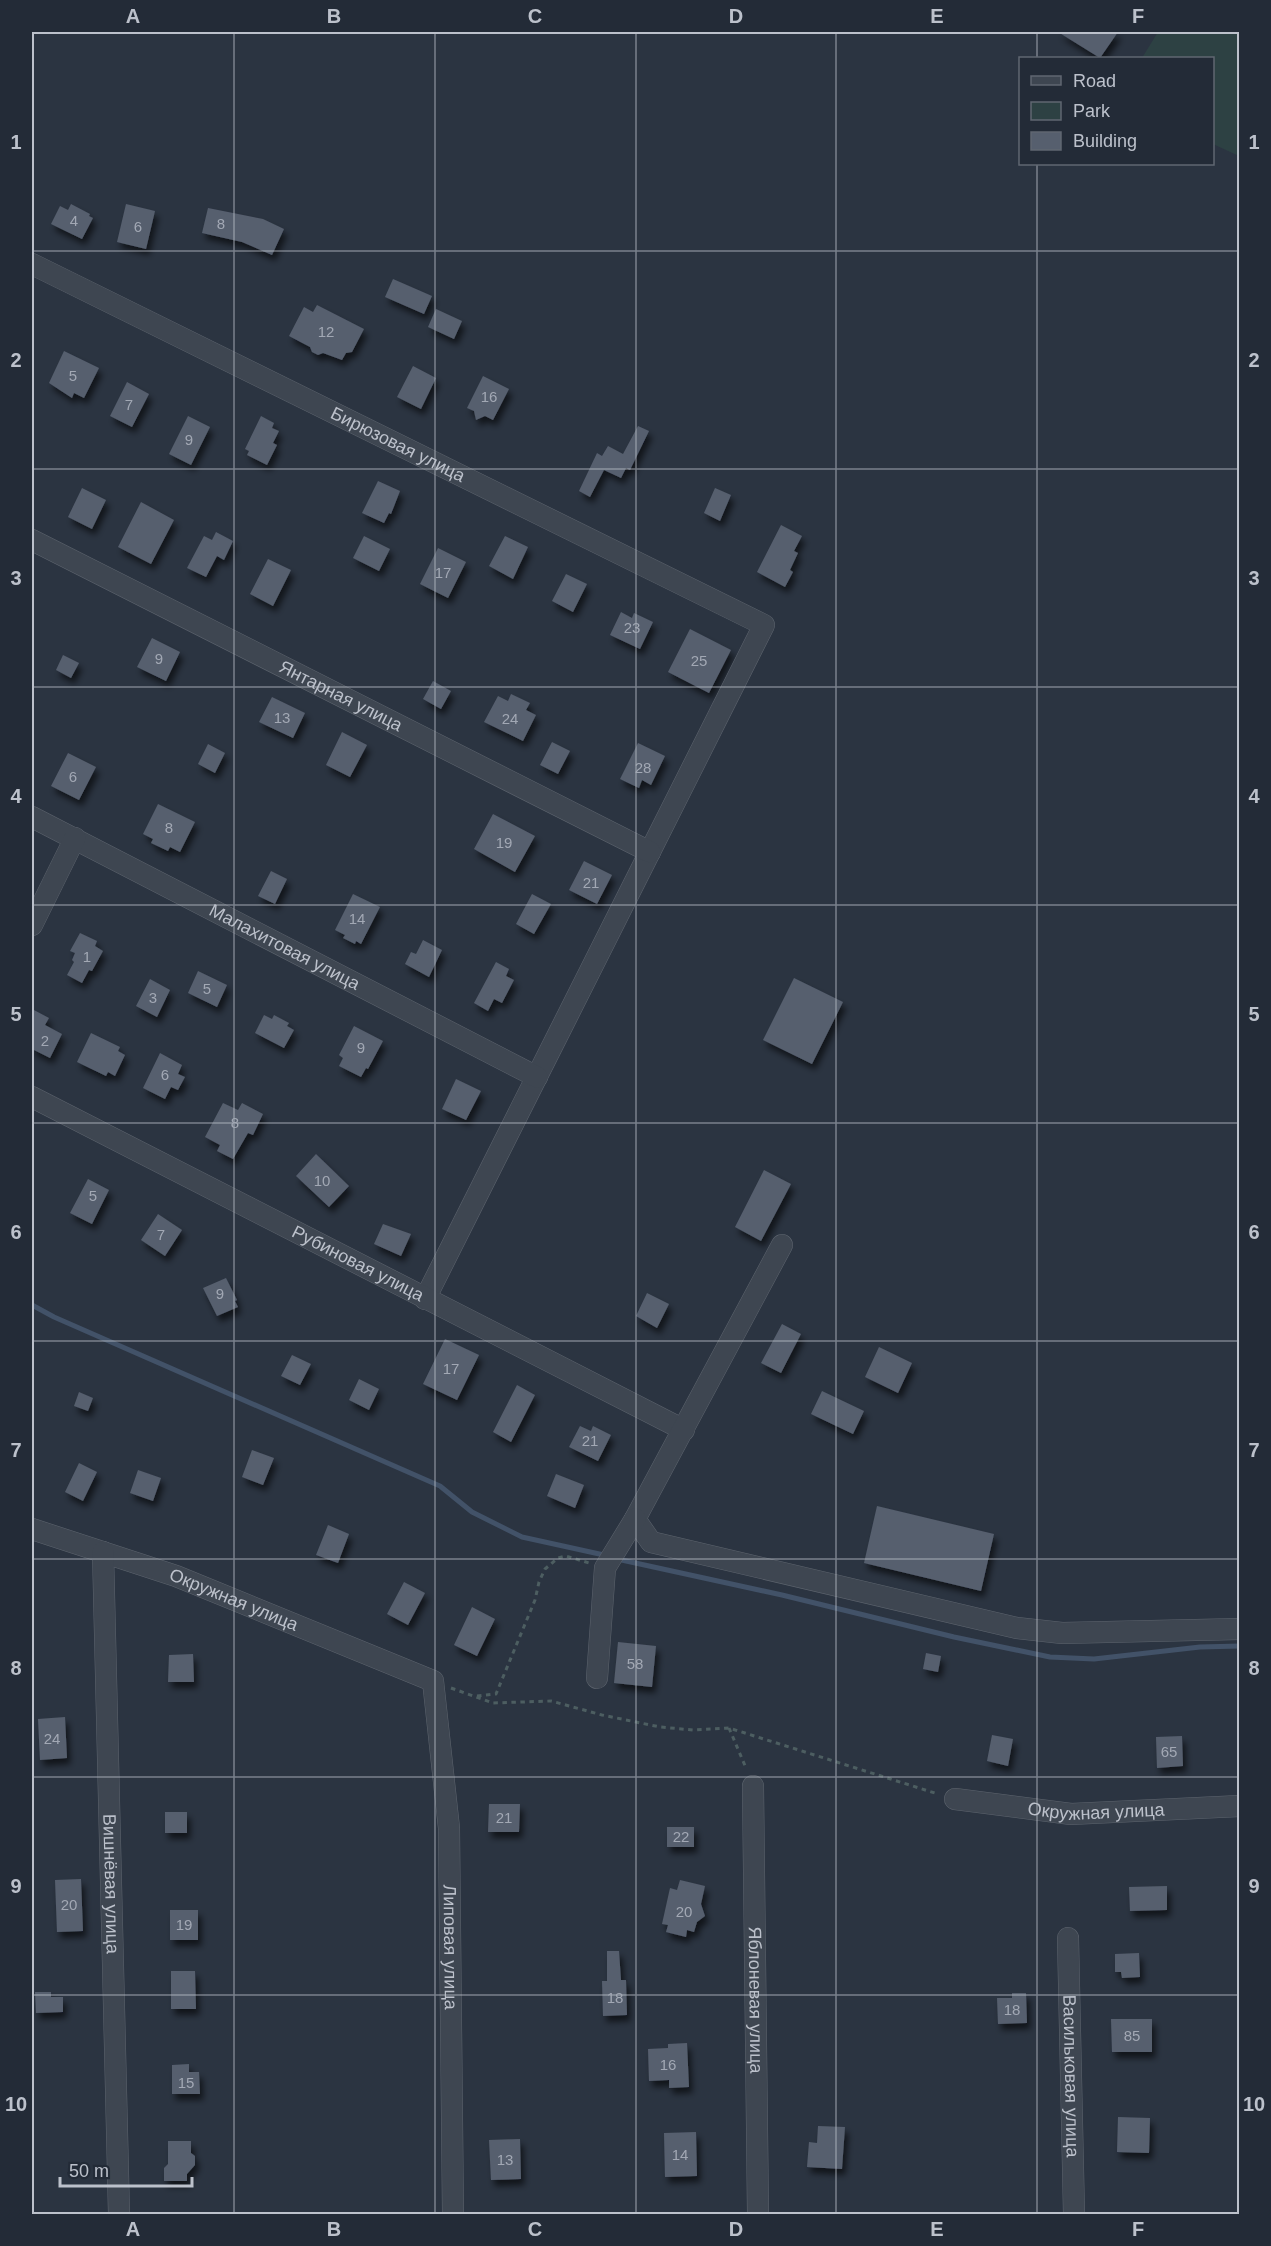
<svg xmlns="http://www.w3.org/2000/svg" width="1271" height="2246" font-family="Helvetica,sans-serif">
	<defs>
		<filter id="shadow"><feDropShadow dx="3.5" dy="6" stdDeviation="3" flood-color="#0009"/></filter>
	</defs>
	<rect width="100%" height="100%" fill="#2b3441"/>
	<!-- green -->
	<path fill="#2d4143" d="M 1158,32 L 1239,32 L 1239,156 L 1213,144 L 1212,58 L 1142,58 Z"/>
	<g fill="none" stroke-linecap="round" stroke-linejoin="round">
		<!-- stream -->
		<path stroke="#425268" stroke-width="5" d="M 32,1305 L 54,1317 L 440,1486 L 472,1512 L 522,1537 L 604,1555
			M 617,1559 L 782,1595 L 954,1637 L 1050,1657 L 1094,1659 L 1200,1647 L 1240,1646"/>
	</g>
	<!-- building -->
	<path fill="#565f6e" filter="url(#shadow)" d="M 1058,32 L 1118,32 L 1100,58 Z
		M 71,204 L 90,214 L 89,216 L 93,218 L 82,239 L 51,224 L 60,206 L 68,210 Z
		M 126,204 L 155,211 L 146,249 L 117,242 Z
		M 208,208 L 263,219 L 284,229 L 272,255 L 242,242 L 202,233 Z
		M 393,279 L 432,296 L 424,314 L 385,297 Z
		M 317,305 L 364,329 L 352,352 L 346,353 L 342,360 L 323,353 L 318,355 L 312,352 L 310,347 L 289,336 L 304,307 L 313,312 Z
		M 436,309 L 462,321 L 454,339 L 428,327 Z
		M 64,351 L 99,368 L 84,398 L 74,393 L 72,398 L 49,383 Z
		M 413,366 L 436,378 L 421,409 L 397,397 Z
		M 483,376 L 509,389 L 493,420 L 485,416 L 476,420 L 474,411 L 467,408 Z
		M 127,382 L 149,394 L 132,427 L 110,416 Z
		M 188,416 L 210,427 L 191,465 L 169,454 Z
		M 261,416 L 274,423 L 272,428 L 279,431 L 273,443 L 277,445 L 267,465 L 247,455 L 249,451 L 245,449 Z
		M 638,426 L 649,431 L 630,470 L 626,468 L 621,478 L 604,470 L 590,497 L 579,491 L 597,453 L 602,456 L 608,446 L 623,454 Z
		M 378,481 L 400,491 L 391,514 L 389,513 L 384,523 L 362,513 Z
		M 82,488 L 106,500 L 92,529 L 68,517 Z
		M 715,488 L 731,495 L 720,521 L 704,513 Z
		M 141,502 L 174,520 L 151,564 L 118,547 Z
		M 781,525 L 802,536 L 794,551 L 798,553 L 790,570 L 793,572 L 785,587 L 757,572 Z
		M 216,532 L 233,541 L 224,560 L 217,556 L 206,577 L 187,568 L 204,536 L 212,540 Z
		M 364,536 L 390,549 L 379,571 L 353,558 Z
		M 505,536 L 528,547 L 513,579 L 489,566 Z
		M 438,548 L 466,562 L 448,598 L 420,584 Z
		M 268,559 L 291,570 L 273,606 L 250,594 Z
		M 566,574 L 587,584 L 573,612 L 552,601 Z
		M 621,612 L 632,618 L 634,613 L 653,622 L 640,649 L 610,635 Z
		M 690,629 L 731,650 L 709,693 L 668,672 Z
		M 152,638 L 180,652 L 166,681 L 137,667 Z
		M 63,655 L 79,663 L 71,678 L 56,670 Z
		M 433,681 L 451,691 L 441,709 L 423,699 Z
		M 511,694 L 530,703 L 526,710 L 536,715 L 523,741 L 484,722 L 498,696 L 508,701 Z
		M 272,697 L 305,713 L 293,738 L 259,722 Z
		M 342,732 L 367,745 L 350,777 L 326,765 Z
		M 552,742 L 570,751 L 558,774 L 540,765 Z
		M 638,743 L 665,756 L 651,785 L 642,780 L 639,788 L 620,779 Z
		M 208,744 L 225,753 L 215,773 L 198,764 Z
		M 68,753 L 96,767 L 79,800 L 51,786 Z
		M 158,804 L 195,822 L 180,852 L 170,847 L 168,851 L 151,843 L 153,839 L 143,834 Z
		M 493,814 L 535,836 L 515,872 L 474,849 Z
		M 584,861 L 612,875 L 597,904 L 569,890 Z
		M 271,871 L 287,879 L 275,904 L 258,896 Z
		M 353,894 L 380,907 L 361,944 L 356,941 L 355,944 L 343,938 L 345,935 L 335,930 Z
		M 532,894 L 551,904 L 534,934 L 516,924 Z
		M 80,933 L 97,941 L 95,946 L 103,951 L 92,971 L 89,970 L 82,983 L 67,975 L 74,962 L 72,960 L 75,953 L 70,951 Z
		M 423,940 L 442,950 L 429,977 L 405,964 L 411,952 L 416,954 Z
		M 496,962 L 509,969 L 506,976 L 514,980 L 502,1003 L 494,999 L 488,1011 L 474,1003 Z
		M 198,971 L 227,985 L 217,1007 L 188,993 Z
		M 794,978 L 843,1002 L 812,1064 L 763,1040 Z
		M 150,979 L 170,990 L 157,1017 L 136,1006 Z
		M 32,1009 L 49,1018 L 45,1025 L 62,1034 L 50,1058 L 32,1049 L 32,1051 Z
		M 264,1015 L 272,1019 L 274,1015 L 289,1023 L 287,1026 L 294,1030 L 284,1048 L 255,1033 Z
		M 354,1026 L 383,1041 L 368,1069 L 366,1068 L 361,1077 L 339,1066 L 343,1058 L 339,1055 Z
		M 91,1033 L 120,1047 L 118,1051 L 125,1055 L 115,1076 L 108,1072 L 106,1076 L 77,1062 Z
		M 160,1053 L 182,1065 L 178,1074 L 185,1077 L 178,1090 L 171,1087 L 165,1099 L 143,1088 Z
		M 456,1079 L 481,1091 L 466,1120 L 442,1109 Z
		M 223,1103 L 238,1110 L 242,1103 L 263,1114 L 253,1135 L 248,1133 L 233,1159 L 217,1151 L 220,1145 L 205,1137 Z
		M 316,1154 L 349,1186 L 329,1207 L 296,1176 Z
		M 764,1170 L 791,1184 L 761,1241 L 735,1227 Z
		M 88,1179 L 109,1190 L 92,1224 L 70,1213 Z
		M 158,1214 L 182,1230 L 165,1256 L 141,1240 Z
		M 383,1224 L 411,1234 L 401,1256 L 374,1244 Z
		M 226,1278 L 237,1300 L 235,1301 L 238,1307 L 217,1316 L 203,1288 Z
		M 647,1293 L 669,1304 L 657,1328 L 636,1316 Z
		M 782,1324 L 801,1334 L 781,1373 L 761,1363 Z
		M 445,1339 L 479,1355 L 457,1400 L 423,1384 Z
		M 879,1347 L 912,1363 L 898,1393 L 865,1377 Z
		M 292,1355 L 311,1364 L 300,1385 L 281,1376 Z
		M 359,1379 L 379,1389 L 369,1410 L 349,1400 Z
		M 517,1385 L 535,1395 L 511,1442 L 493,1432 Z
		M 822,1391 L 864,1411 L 853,1434 L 811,1414 Z
		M 79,1392 L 93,1398 L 88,1411 L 74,1406 Z
		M 580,1426 L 591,1431 L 593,1426 L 611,1435 L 598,1461 L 569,1447 Z
		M 252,1450 L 274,1458 L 263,1485 L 242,1477 Z
		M 79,1463 L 97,1472 L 83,1501 L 65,1492 Z
		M 138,1470 L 161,1478 L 153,1501 L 130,1493 Z
		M 556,1474 L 584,1485 L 575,1508 L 547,1496 Z
		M 877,1506 L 994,1534 L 981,1591 L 864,1563 Z
		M 328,1525 L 349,1534 L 338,1563 L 316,1555 Z
		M 404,1582 L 425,1593 L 408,1625 L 387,1614 Z
		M 472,1607 L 495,1619 L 477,1656 L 454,1645 Z
		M 618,1642 L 656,1646 L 652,1687 L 614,1683 Z
		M 926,1653 L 941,1656 L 938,1672 L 923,1669 Z
		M 193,1654 L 194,1682 L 168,1682 L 169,1655 Z
		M 65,1717 L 67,1758 L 40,1760 L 38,1719 Z
		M 992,1735 L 1013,1739 L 1008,1766 L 987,1761 Z
		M 1182,1736 L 1183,1766 L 1157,1768 L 1156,1737 Z
		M 489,1804 L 520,1804 L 519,1832 L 488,1832 Z
		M 165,1812 L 187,1812 L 187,1833 L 165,1833 Z
		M 667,1827 L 694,1827 L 694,1847 L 667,1847 Z
		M 81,1879 L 83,1931 L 57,1932 L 55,1880 Z
		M 680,1880 L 705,1886 L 701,1904 L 705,1916 L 697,1922 L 694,1932 L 687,1930 L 686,1937 L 666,1932 L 668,1925 L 662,1924 L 670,1888 L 677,1890 Z
		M 1167,1886 L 1167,1910 L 1130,1911 L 1129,1887 Z
		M 170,1910 L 198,1910 L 198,1940 L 170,1940 Z
		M 607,1951 L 619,1951 L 621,1980 L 626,1980 L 627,2015 L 603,2016 L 602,1981 L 607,1981 Z
		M 1139,1953 L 1140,1977 L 1122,1978 L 1121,1972 L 1115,1972 L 1115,1954 Z
		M 171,1971 L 195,1971 L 196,2009 L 171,2009 Z
		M 35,1992 L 51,1992 L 51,1997 L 63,1997 L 63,2012 L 36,2013 Z
		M 1012,1993 L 1026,1993 L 1027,2023 L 998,2024 L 997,1998 L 1012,1998 Z
		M 1111,2019 L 1152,2019 L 1152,2052 L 1112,2052 Z
		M 687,2043 L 689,2087 L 669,2088 L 669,2080 L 649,2081 L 648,2049 L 668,2048 L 668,2044 Z
		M 189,2064 L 189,2072 L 199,2072 L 200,2094 L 172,2094 L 172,2065 Z
		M 1118,2117 L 1150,2118 L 1149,2153 L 1117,2152 Z
		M 818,2126 L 845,2127 L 842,2169 L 807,2167 L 809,2142 L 817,2143 Z
		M 696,2132 L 697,2176 L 665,2177 L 664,2133 Z
		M 520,2139 L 521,2179 L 491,2180 L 489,2140 Z
		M 168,2141 L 191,2141 L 191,2153 L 195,2156 L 195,2165 L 187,2174 L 187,2181 L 164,2181 L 164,2168 L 168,2164 Z"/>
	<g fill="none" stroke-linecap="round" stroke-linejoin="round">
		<defs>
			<g id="minor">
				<path id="s1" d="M 32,264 L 764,625 L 425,1299"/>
				<path id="s2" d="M 32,540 L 650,852"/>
				<path id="s3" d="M 32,817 L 537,1077"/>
				<path d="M 32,925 L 75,838"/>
				<path id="s4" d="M 32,1097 L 684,1430"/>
				<path d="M 782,1245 L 635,1519 L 651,1542 L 1017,1628 L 1062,1633 L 1240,1629"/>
				<path id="s5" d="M 32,1529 L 176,1576 L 433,1681 L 449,1828 L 453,2214"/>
				<path id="s6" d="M 103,1552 L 119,2214"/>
				<path d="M 597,1678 L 605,1568 L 635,1519"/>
				<path id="s7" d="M 753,1786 L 758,2214"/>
				<path id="s8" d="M 955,1799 L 1071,1814 L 1240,1806"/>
				<path id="s9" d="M 1068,1938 L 1074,2214"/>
			</g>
		</defs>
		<!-- minor casing -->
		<use href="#minor" stroke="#5d646e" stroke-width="22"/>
		<!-- path -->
		<path stroke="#4d5e61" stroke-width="3" stroke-dasharray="4.5 4.5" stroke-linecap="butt" d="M 451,1688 L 493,1703 L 551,1701 L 602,1715 L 660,1727 L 693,1730 L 729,1728 L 938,1794
			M 477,1696 L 496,1694 L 535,1600 L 539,1582 L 545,1569 L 558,1558 L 566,1556 L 589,1563
			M 729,1728 L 746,1768"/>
		<!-- minor -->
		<use href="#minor" stroke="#3e4651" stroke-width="21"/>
	</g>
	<!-- grid -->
	<path fill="none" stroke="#bcc1cb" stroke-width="1.5" stroke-opacity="0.55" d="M 234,32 L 234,2214M 435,32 L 435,2214M 636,32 L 636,2214M 836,32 L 836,2214M 1037,32 L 1037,58M 1037,164 L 1037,2214M 32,251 L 1240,251M 32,469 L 1240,469M 32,687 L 1240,687M 32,905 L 1240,905M 32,1123 L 1240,1123M 32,1341 L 1240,1341M 32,1559 L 1240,1559M 32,1777 L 1240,1777M 32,1995 L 1240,1995"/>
	<g text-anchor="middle" stroke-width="4.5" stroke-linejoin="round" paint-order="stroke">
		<!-- number labels -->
		<g font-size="15" fill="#a2a8b4">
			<text x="74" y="226">4</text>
			<text x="221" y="229">8</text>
			<text x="138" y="232">6</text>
			<text x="326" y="337">12</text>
			<text x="73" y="381">5</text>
			<text x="489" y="402">16</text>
			<text x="129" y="410">7</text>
			<text x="189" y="445">9</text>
			<text x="443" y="578">17</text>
			<text x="632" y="633">23</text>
			<text x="159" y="664">9</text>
			<text x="699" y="666">25</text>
			<text x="282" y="723">13</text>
			<text x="510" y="724">24</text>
			<text x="643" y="773">28</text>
			<text x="73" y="782">6</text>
			<text x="169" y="833">8</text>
			<text x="504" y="848">19</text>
			<text x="591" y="888">21</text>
			<text x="357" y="924">14</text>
			<text x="87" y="962">1</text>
			<text x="207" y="994">5</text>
			<text x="153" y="1003">3</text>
			<text x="45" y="1046">2</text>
			<text x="361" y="1053">9</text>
			<text x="165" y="1080">6</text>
			<text x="235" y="1128">8</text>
			<text x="322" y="1186">10</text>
			<text x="93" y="1201">5</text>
			<text x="161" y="1240">7</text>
			<text x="220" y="1299">9</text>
			<text x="451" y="1374">17</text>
			<text x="590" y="1446">21</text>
			<text x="635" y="1669">58</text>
			<text x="52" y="1744">24</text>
			<text x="1169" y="1757">65</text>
			<text x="504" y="1823">21</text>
			<text x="681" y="1842">22</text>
			<text x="69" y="1910">20</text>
			<text x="684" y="1917">20</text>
			<text x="184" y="1930">19</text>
			<text x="615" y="2003">18</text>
			<text x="1012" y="2015">18</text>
			<text x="1132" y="2041">85</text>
			<text x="668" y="2070">16</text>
			<text x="186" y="2088">15</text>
			<text x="680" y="2160">14</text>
			<text x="505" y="2165">13</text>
		</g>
		<!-- street labels -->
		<g font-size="18" fill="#bcc1cb" stroke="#232b37">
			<text dy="6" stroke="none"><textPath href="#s1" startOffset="408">Бирюзовая улица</textPath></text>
			<text dy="6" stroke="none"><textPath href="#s2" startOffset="346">Янтарная улица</textPath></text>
			<text dy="6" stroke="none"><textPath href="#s3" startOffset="284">Малахитовая улица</textPath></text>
			<text dy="6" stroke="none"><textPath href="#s4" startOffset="366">Рубиновая улица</textPath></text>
			<text dy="6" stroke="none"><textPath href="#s5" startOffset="214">Окружная улица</textPath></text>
			<text dy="6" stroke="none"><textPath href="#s8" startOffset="142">Окружная улица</textPath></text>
			<text dy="6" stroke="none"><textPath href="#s6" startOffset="332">Вишнёвая улица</textPath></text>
			<text dy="6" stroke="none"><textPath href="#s5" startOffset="696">Липовая улица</textPath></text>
			<text dy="6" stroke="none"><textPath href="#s7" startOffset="214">Яблоневая улица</textPath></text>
			<text dy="6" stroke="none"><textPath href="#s9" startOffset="138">Васильковая улица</textPath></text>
		</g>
	</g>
	<!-- border -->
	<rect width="1271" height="2246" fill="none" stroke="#232b37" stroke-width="66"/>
	<!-- legend -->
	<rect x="1019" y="57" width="195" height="108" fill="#232b37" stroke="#606772" stroke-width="1.5"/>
	<rect x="1031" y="76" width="30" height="9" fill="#3e4651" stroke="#606772" stroke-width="1.5"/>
	<text x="1073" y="87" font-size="18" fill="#bcc1cb">Road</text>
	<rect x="1031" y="102" width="30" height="18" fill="#2d4143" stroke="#606772" stroke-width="1.5"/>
	<text x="1073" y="117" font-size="18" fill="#bcc1cb">Park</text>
	<rect x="1031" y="132" width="30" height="18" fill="#565f6e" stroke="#606772" stroke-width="1.5"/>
	<text x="1073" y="147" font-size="18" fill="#bcc1cb">Building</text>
	<!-- scale -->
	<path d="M60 2177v9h132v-9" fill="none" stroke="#bcc1cb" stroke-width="3"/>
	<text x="69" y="2177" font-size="18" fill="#bcc1cb" stroke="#232b37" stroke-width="4.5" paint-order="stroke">50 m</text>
	<rect x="33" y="33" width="1205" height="2180" fill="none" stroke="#bcc1cb" stroke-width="2"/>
	<g font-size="20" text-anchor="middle" font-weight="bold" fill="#bcc1cb">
		<text x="133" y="23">A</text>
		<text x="334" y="23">B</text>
		<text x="535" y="23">C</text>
		<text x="736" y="23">D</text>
		<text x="937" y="23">E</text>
		<text x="1138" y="23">F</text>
		<text x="16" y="149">1</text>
		<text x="1254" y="149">1</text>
		<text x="16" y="367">2</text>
		<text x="1254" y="367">2</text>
		<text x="16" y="585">3</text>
		<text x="1254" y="585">3</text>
		<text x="16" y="803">4</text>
		<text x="1254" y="803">4</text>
		<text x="16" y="1021">5</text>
		<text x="1254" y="1021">5</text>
		<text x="16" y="1239">6</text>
		<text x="1254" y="1239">6</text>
		<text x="16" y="1457">7</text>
		<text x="1254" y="1457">7</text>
		<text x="16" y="1675">8</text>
		<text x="1254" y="1675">8</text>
		<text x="16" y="1893">9</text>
		<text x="1254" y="1893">9</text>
		<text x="16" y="2111">10</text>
		<text x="1254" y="2111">10</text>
		<text x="133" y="2236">A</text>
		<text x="334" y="2236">B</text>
		<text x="535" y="2236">C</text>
		<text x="736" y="2236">D</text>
		<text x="937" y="2236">E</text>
		<text x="1138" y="2236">F</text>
	</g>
</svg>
